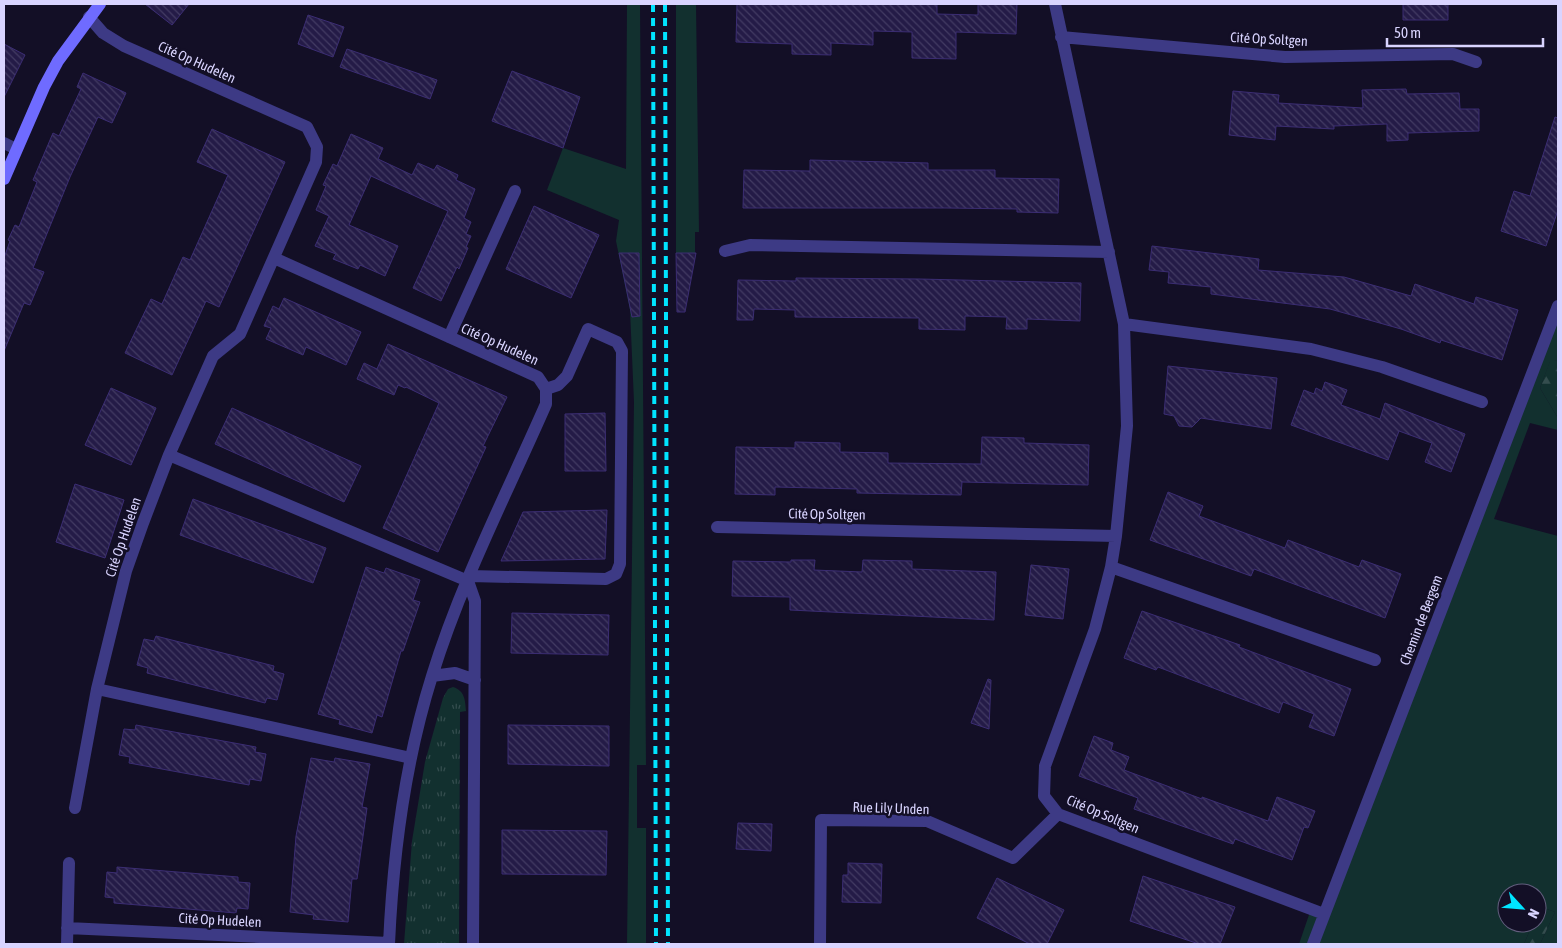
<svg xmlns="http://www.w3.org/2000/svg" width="1562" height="948" font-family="'Asap Condensed',sans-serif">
	<defs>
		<pattern id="forest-firs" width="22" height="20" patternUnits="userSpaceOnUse" patternTransform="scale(1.25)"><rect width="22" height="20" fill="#12302f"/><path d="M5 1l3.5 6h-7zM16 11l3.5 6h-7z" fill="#344d4e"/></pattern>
		<pattern id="park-tufts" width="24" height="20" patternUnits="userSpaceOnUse" patternTransform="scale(1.25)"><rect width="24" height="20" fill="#12302f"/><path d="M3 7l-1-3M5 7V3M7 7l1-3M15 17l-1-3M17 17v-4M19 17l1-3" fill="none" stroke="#344d4e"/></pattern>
		<pattern id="building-back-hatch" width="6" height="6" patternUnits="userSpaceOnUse" patternTransform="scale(1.25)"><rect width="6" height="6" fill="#241b47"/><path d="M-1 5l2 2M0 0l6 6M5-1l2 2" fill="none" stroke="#433b63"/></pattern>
	</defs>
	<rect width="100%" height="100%" fill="#130f26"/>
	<!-- grass -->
	<path fill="#12302f" d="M 627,4 L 640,4 L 646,765 L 637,765 L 637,828 L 646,828 L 646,944 L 627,944 L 634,402 L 630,310 L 616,241 L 619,220 L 547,190 L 563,148 L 626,169 Z
		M 676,4 L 696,4 L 699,232 L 695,232 L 695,253 L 676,253 Z
		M 1558,306 L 1558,360 L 1550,362 L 1540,388 L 1558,418 L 1558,430 L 1530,423 L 1494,519 L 1558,536 L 1558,944 L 1540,944 L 1555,912 L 1541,907 L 1537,915 L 1537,893 L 1507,893 L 1507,923 L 1533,923 L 1524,944 L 1299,944 L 1311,909 L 1324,914 Z"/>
	<!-- forest -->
	<path fill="url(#forest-firs)" d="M 1558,360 L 1558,418 L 1540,388 L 1550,361 Z
		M 1541,907 L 1555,912 L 1540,944 L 1524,944 L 1533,923 L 1537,923 L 1537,915 Z"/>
	<!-- park -->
	<path fill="url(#park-tufts)" d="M 453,687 C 465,691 465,700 466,711 L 460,712 L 459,944 L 404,944 L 412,841 L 425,762 L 443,698 L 448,689 Z"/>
	<!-- building -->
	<path fill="url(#building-back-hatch)" stroke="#3b2d73" d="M 145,4 L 189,4 L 172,25 Z
		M 737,4 L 937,4 L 937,14 L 978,15 L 978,4 L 1017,4 L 1016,34 L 956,32 L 956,59 L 912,58 L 912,32 L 873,31 L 873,45 L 831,43 L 831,55 L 792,54 L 792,44 L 736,42 Z
		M 1403,4 L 1448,4 L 1448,20 L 1403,20 Z
		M 308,15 L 344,27 L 333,57 L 298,44 Z
		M 4,44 L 25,55 L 4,97 Z
		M 347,49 L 437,80 L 430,99 L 340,67 Z
		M 512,71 L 580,97 L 563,148 L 492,121 Z
		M 83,73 L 126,93 L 112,123 L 98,117 L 70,177 L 33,268 L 44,272 L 30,305 L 24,303 L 4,351 L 4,258 L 10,241 L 8,240 L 15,225 L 19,227 L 37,182 L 33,180 L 53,133 L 59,136 L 81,89 L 77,87 Z
		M 1406,89 L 1407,94 L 1459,93 L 1460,109 L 1479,109 L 1479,131 L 1408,133 L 1408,140 L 1387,141 L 1387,124 L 1334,126 L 1334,129 L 1276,126 L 1275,140 L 1229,135 L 1233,91 L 1279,95 L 1278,103 L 1363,108 L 1362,90 Z
		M 1555,117 L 1558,118 L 1558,210 L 1546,246 L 1501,231 L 1514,191 L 1530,196 Z
		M 212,129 L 285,162 L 219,307 L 206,301 L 172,375 L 125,353 L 151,299 L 162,304 L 183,257 L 190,260 L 228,175 L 197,162 Z
		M 351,134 L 383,148 L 378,159 L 412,175 L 418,163 L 434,170 L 437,165 L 458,175 L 456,180 L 475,189 L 464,218 L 471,222 L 466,234 L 471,236 L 466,247 L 468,248 L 459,269 L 457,267 L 441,301 L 413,288 L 448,211 L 371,176 L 349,225 L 398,246 L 385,276 L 360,265 L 358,269 L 333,259 L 336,254 L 315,246 L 329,216 L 316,210 L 326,186 L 323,185 L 333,164 L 337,166 Z
		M 810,160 L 928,163 L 928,170 L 995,170 L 995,178 L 1059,179 L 1058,213 L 1017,212 L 1017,209 L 947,208 L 743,208 L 744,170 L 810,171 Z
		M 534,206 L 599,235 L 571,298 L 506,269 Z
		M 1152,246 L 1259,259 L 1258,270 L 1344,277 L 1411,296 L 1415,284 L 1474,304 L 1476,297 L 1518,310 L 1502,360 L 1441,340 L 1440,343 L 1401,329 L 1330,309 L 1211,294 L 1211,287 L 1168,283 L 1169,272 L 1149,270 Z
		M 619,253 L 639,253 L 640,316 L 632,317 Z
		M 676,253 L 696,253 L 685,312 L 677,312 Z
		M 796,278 L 920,279 L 1081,283 L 1080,321 L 1027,319 L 1027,329 L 1006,329 L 1007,317 L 965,316 L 965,330 L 919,329 L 919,318 L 795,317 L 795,310 L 754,309 L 753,320 L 737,320 L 738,280 L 796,281 Z
		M 284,298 L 361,332 L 346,365 L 306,347 L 303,355 L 266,339 L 271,328 L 264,326 L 273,306 L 279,309 Z
		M 388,344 L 507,397 L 483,446 L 486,447 L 438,552 L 383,528 L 439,403 L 406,387 L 405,388 L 398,385 L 394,395 L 357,379 L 364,363 L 377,369 Z
		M 1168,366 L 1277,378 L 1271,429 L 1201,418 L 1192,427 L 1179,426 L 1174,416 L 1164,414 Z
		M 1325,382 L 1347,390 L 1341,405 L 1380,419 L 1385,403 L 1465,434 L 1451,472 L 1425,462 L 1432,443 L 1399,431 L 1388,460 L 1291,425 L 1304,390 L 1314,394 L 1316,388 L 1322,391 Z
		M 111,388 L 156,408 L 131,465 L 85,445 Z
		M 232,408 L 361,466 L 344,502 L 215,444 Z
		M 605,413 L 606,471 L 565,471 L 565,414 Z
		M 982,437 L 1024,438 L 1024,443 L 1089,445 L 1088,485 L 962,482 L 961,495 L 857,493 L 857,489 L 775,487 L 775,495 L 735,494 L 736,447 L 795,448 L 795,442 L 840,443 L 840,452 L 888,453 L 888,463 L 981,464 Z
		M 75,484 L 124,500 L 105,558 L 56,542 Z
		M 1168,492 L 1203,506 L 1199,516 L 1285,548 L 1288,540 L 1359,567 L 1362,560 L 1401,574 L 1385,618 L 1254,569 L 1251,576 L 1150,540 Z
		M 193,499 L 326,548 L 313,583 L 180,535 Z
		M 607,510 L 605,559 L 501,561 L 523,512 Z
		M 791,560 L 815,560 L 814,570 L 862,572 L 863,560 L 912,561 L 912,569 L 996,572 L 994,620 L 790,610 L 790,597 L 732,596 L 733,561 L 791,562 Z
		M 1031,565 L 1069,569 L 1063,619 L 1025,615 Z
		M 366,567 L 384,573 L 386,568 L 420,580 L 413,600 L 420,602 L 403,651 L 401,651 L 382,717 L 377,715 L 372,733 L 339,724 L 340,720 L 318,714 Z
		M 1142,611 L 1240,645 L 1239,647 L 1351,689 L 1334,736 L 1309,727 L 1314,714 L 1283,702 L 1279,713 L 1158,667 L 1156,670 L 1124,658 Z
		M 512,613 L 609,615 L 608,655 L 511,653 Z
		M 156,636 L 274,666 L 273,671 L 284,674 L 277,700 L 267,698 L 265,703 L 147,673 L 148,668 L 137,665 L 144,639 L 154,641 Z
		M 988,679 L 991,680 L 989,729 L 971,723 Z
		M 136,725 L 256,747 L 255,752 L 266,754 L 261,781 L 250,779 L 249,785 L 129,763 L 130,757 L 119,755 L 124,729 L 135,730 Z
		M 508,725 L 609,726 L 609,766 L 508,764 Z
		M 1094,736 L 1113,743 L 1111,750 L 1129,757 L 1124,770 L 1202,799 L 1202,797 L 1268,821 L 1277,797 L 1315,811 L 1308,828 L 1304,827 L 1292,860 L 1235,839 L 1233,844 L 1134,809 L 1138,798 L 1079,776 Z
		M 311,758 L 334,762 L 335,758 L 370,764 L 362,807 L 367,808 L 357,879 L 352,879 L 348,922 L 313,919 L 314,915 L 290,912 L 296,836 Z
		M 738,823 L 772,824 L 771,851 L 736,849 Z
		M 502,830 L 607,831 L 606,875 L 502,874 Z
		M 848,863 L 882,864 L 881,903 L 842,902 L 843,875 L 848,875 Z
		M 117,867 L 238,877 L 238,882 L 250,883 L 248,909 L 237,908 L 236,913 L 114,903 L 114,898 L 105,897 L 107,872 L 117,873 Z
		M 1143,876 L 1235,907 L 1220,944 L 1199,944 L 1130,921 Z
		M 997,878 L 1064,910 L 1047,944 L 1030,944 L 977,918 Z"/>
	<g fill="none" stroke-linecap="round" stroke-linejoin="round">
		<!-- street -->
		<path stroke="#3d3a85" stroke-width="12" d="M 1055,4 L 1124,324 L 1127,426 L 1116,536 L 1111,567 L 1095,629 L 1045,766 L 1044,796 L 1058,814 L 1324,914
			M 1061,37 L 1285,57 L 1453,54 L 1476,62
			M 4,143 L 16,149
			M 725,251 L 750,245 L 1109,252
			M 274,258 L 538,377 L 546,389 L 546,404 C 507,493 461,582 432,676 C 405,762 393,854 389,944
			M 1124,324 L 1311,349 L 1382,367 L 1482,402
			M 449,337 L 515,191
			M 169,455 L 468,581 L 475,601 L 473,944
			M 717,527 L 1116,536
			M 1111,567 L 1375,660
			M 470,576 L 606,579 L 616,574 L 620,564 L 622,351 L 617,342 L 588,329 L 567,376 L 558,385 L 546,389
			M 432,676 L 455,673 L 475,680
			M 97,689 L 411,758
			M 75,808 L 97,689 L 126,571 L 143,523 L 169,455 L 213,356 L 240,334 L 316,162 L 317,147 L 307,127 L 124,46 L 103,33 L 89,17
			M 67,928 L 389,943
			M 67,944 L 69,863
			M 820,944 L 821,820 L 927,821 L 1013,858 L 1058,814
			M 1313,944 L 1558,306"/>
		<!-- secondary -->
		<path stroke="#6f6bff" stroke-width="12" d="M 4,179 L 44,87 L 58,61 L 100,4"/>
		<!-- rail -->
		<path stroke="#00e5ff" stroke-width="4" stroke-dasharray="8 6" stroke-linecap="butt" d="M 653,4 L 656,944
			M 665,4 L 668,944"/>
	</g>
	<g text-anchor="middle" stroke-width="5" stroke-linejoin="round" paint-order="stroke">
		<!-- street labels -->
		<g font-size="14" fill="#d9d4ff" stroke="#130f26">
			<text transform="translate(1269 39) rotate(3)" y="5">Cité Op Soltgen</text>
			<text transform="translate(197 62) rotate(24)" y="5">Cité Op Hudelen</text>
			<text transform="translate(500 344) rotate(24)" y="5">Cité Op Hudelen</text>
			<text transform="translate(827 514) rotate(1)" y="5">Cité Op Soltgen</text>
			<text transform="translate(123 537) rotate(-71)" y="5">Cité Op Hudelen</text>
			<text transform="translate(1421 620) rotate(-69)" y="5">Chemin de Bergem</text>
			<text transform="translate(891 808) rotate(2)" y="5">Rue Lily Unden</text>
			<text transform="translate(1103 814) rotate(23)" y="5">Cité Op Soltgen</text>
			<text transform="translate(220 920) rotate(3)" y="5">Cité Op Hudelen</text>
		</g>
	</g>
	<!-- border -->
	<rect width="1562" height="948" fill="none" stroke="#d9d4ff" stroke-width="10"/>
	<!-- north arrow -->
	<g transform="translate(1522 908) rotate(116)"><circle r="24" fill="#130f26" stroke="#625e7d"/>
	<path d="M0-4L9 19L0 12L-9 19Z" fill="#00e5ff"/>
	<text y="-8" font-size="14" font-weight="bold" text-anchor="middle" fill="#d9d4ff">N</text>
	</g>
	<!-- scale -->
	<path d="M1387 38v8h156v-8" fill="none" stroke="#d9d4ff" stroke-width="2.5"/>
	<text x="1394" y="38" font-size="15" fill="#d9d4ff" stroke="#130f26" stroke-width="4" paint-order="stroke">50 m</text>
</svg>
